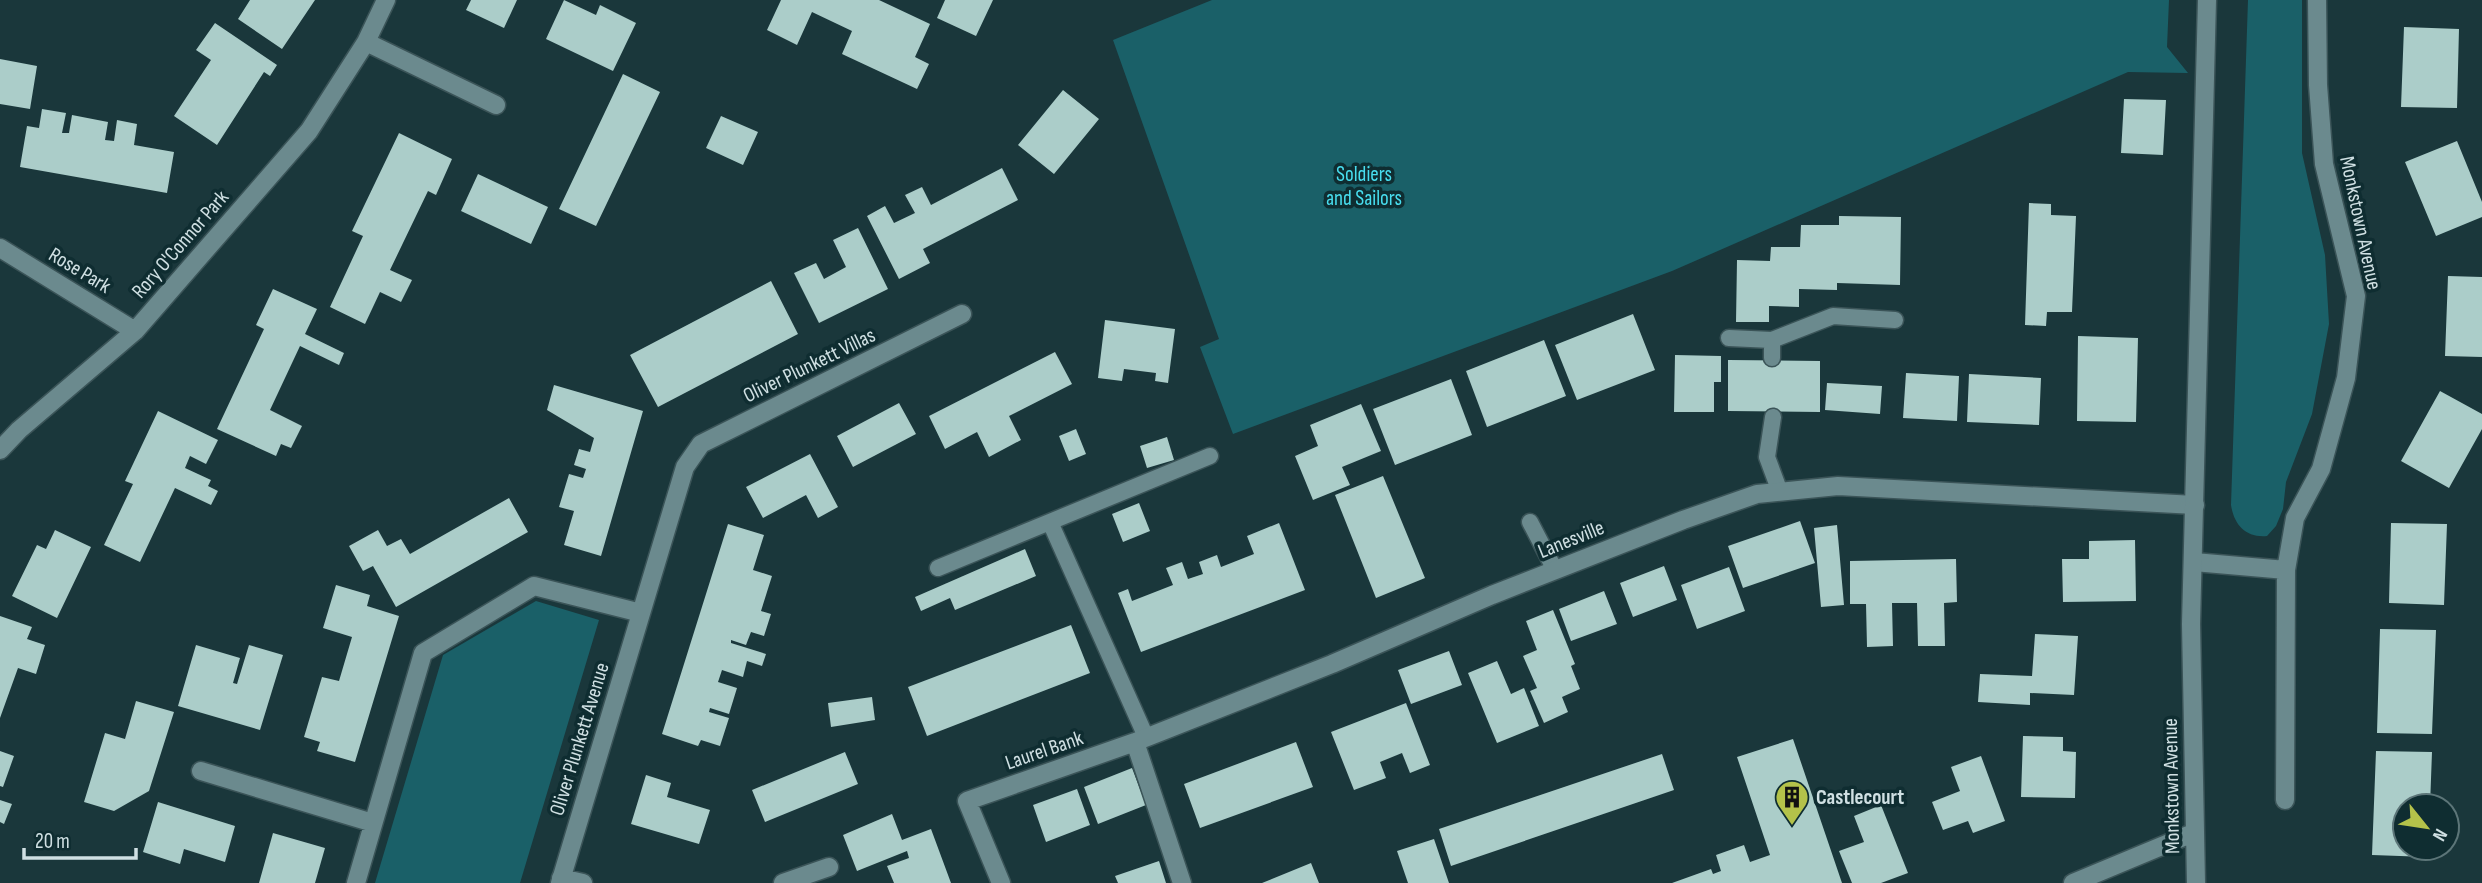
<svg xmlns="http://www.w3.org/2000/svg" width="2482" height="883" font-family="'Sofia Sans Condensed',sans-serif">
	<rect width="100%" height="100%" fill="#1a373b"/>
	<!-- green -->
	<path fill="#1a6068" d="M 1212,0 L 2169,0 L 2167,47 L 2188,73 L 2128,72 L 1672,271 L 1233,434 L 1200,347 L 1219,339 L 1113,40 Z
		M 2248,0 L 2302,0 L 2302,153 L 2325,255 L 2329,324 L 2312,414 L 2286,482 L 2283,509 L 2276,526 L 2267,536 C 2246,538 2234,525 2231,505 Z
		M 536,601 L 599,620 L 520,883 L 375,883 L 443,655 Z"/>
	<!-- building -->
	<path fill="#abcdc9" d="M 250,0 L 315,0 L 282,49 L 238,19 Z
		M 471,0 L 517,0 L 504,28 L 466,10 Z
		M 564,0 L 596,15 L 600,5 L 636,23 L 613,71 L 546,39 Z
		M 781,0 L 879,0 L 930,24 L 915,57 L 929,64 L 917,89 L 842,54 L 852,31 L 812,12 L 797,45 L 767,30 Z
		M 945,0 L 993,0 L 976,36 L 937,18 Z
		M 215,23 L 277,65 L 270,76 L 264,72 L 217,145 L 174,116 L 211,60 L 196,50 Z
		M 2404,27 L 2459,29 L 2457,108 L 2401,107 Z
		M 0,59 L 37,66 L 30,109 L 0,104 Z
		M 623,74 L 660,92 L 596,226 L 559,209 Z
		M 1063,90 L 1099,119 L 1054,174 L 1018,145 Z
		M 2124,99 L 2166,100 L 2163,155 L 2121,153 Z
		M 42,109 L 66,113 L 62,133 L 69,133 L 72,115 L 108,122 L 105,140 L 114,141 L 117,120 L 137,124 L 134,145 L 174,152 L 167,193 L 20,167 L 27,126 L 39,128 Z
		M 721,116 L 758,132 L 743,165 L 706,148 Z
		M 399,133 L 452,159 L 436,195 L 428,191 L 390,270 L 412,280 L 401,302 L 380,292 L 365,324 L 330,307 L 363,236 L 352,231 Z
		M 2457,141 L 2482,202 L 2482,217 L 2436,236 L 2405,162 Z
		M 1002,168 L 1018,200 L 923,249 L 930,263 L 899,279 L 867,216 L 885,206 L 894,223 L 915,213 L 905,195 L 922,187 L 931,205 Z
		M 478,174 L 548,207 L 531,244 L 461,211 Z
		M 2029,203 L 2051,204 L 2051,215 L 2076,216 L 2072,312 L 2047,312 L 2046,326 L 2025,325 Z
		M 1839,216 L 1901,217 L 1900,285 L 1837,283 L 1837,290 L 1799,289 L 1799,307 L 1769,306 L 1769,322 L 1736,322 L 1737,260 L 1770,261 L 1771,247 L 1800,247 L 1801,225 L 1839,225 Z
		M 858,228 L 888,289 L 819,323 L 794,273 L 816,263 L 824,279 L 846,267 L 833,240 Z
		M 2448,276 L 2482,277 L 2482,357 L 2445,356 Z
		M 771,281 L 798,334 L 658,407 L 630,355 Z
		M 273,289 L 317,309 L 305,334 L 344,353 L 339,365 L 300,346 L 270,410 L 302,426 L 291,448 L 281,444 L 276,456 L 217,429 L 264,329 L 256,325 Z
		M 1633,314 L 1655,370 L 1577,400 L 1555,345 Z
		M 1105,320 L 1175,329 L 1168,383 L 1155,381 L 1156,373 L 1124,369 L 1122,381 L 1098,378 Z
		M 2078,336 L 2138,338 L 2136,422 L 2077,421 Z
		M 1544,340 L 1566,396 L 1487,427 L 1466,371 Z
		M 1055,352 L 1072,384 L 1009,416 L 1021,440 L 989,457 L 977,432 L 945,449 L 929,416 Z
		M 1675,355 L 1721,356 L 1721,382 L 1714,382 L 1714,412 L 1674,412 Z
		M 1728,360 L 1820,361 L 1820,412 L 1728,411 Z
		M 1906,373 L 1959,376 L 1957,421 L 1903,418 Z
		M 1969,374 L 2041,378 L 2039,425 L 1967,422 Z
		M 1451,379 L 1472,435 L 1395,465 L 1373,409 Z
		M 1827,383 L 1882,386 L 1880,414 L 1825,410 Z
		M 554,385 L 643,411 L 601,556 L 564,545 L 574,511 L 559,507 L 569,474 L 583,478 L 586,469 L 574,465 L 579,449 L 590,452 L 594,438 L 547,410 Z
		M 2440,391 L 2482,414 L 2482,429 L 2449,488 L 2401,461 Z
		M 899,403 L 916,434 L 853,467 L 837,436 Z
		M 1361,404 L 1381,451 L 1342,467 L 1350,485 L 1313,500 L 1295,456 L 1318,446 L 1310,425 Z
		M 158,411 L 218,440 L 206,464 L 190,456 L 185,468 L 211,480 L 208,486 L 218,491 L 211,505 L 175,488 L 140,562 L 104,545 L 133,484 L 125,481 Z
		M 1076,429 L 1086,454 L 1069,461 L 1059,436 Z
		M 1167,437 L 1174,460 L 1147,468 L 1140,446 Z
		M 810,454 L 838,507 L 818,518 L 806,495 L 763,518 L 746,487 Z
		M 1383,476 L 1425,578 L 1376,598 L 1335,495 Z
		M 509,498 L 528,532 L 396,607 L 373,566 L 363,571 L 349,546 L 378,530 L 387,546 L 401,539 L 410,554 Z
		M 1139,503 L 1150,531 L 1123,542 L 1112,514 Z
		M 1800,521 L 1815,563 L 1743,588 L 1728,546 Z
		M 1279,523 L 1305,590 L 1141,652 L 1118,593 L 1128,589 L 1132,601 L 1173,585 L 1166,568 L 1182,562 L 1188,579 L 1203,574 L 1199,562 L 1217,555 L 1221,567 L 1254,554 L 1247,536 Z
		M 2391,523 L 2447,524 L 2444,605 L 2389,603 Z
		M 728,524 L 764,535 L 753,570 L 772,576 L 761,611 L 771,614 L 764,636 L 751,632 L 746,645 L 731,640 L 731,643 L 766,654 L 762,666 L 747,661 L 743,677 L 722,670 L 718,682 L 737,688 L 729,714 L 710,708 L 709,712 L 729,718 L 720,746 L 701,740 L 698,746 L 662,734 Z
		M 1837,525 L 1844,605 L 1821,607 L 1814,528 Z
		M 55,530 L 91,547 L 57,618 L 12,596 L 37,545 L 46,549 Z
		M 2135,540 L 2136,601 L 2063,602 L 2062,559 L 2089,559 L 2089,541 Z
		M 1025,549 L 1036,576 L 955,610 L 950,598 L 921,611 L 915,597 Z
		M 1956,559 L 1957,602 L 1944,603 L 1945,646 L 1918,646 L 1917,603 L 1892,603 L 1893,646 L 1867,647 L 1866,604 L 1850,604 L 1850,561 Z
		M 1664,566 L 1677,600 L 1633,617 L 1620,583 Z
		M 1729,567 L 1745,611 L 1697,629 L 1681,585 Z
		M 336,585 L 370,595 L 367,606 L 399,616 L 355,762 L 317,751 L 320,742 L 304,737 L 322,677 L 339,681 L 352,637 L 323,628 Z
		M 1604,591 L 1617,624 L 1571,641 L 1559,609 Z
		M 1553,610 L 1575,664 L 1571,666 L 1580,689 L 1562,697 L 1568,712 L 1544,723 L 1530,691 L 1537,688 L 1523,656 L 1537,650 L 1526,621 Z
		M 0,616 L 32,627 L 27,639 L 45,645 L 36,674 L 18,668 L 0,718 Z
		M 1071,625 L 1090,673 L 927,736 L 908,687 Z
		M 2380,629 L 2436,630 L 2432,734 L 2377,733 Z
		M 2035,634 L 2078,636 L 2074,695 L 2030,693 L 2030,705 L 1978,702 L 1980,674 L 2032,676 Z
		M 196,645 L 240,658 L 233,683 L 237,684 L 249,645 L 283,655 L 260,730 L 178,706 Z
		M 1449,651 L 1462,685 L 1411,704 L 1398,670 Z
		M 1497,661 L 1511,694 L 1524,688 L 1539,726 L 1497,743 L 1468,673 Z
		M 872,697 L 875,720 L 831,727 L 828,703 Z
		M 136,701 L 174,712 L 149,791 L 114,811 L 84,802 L 105,733 L 125,739 Z
		M 1406,703 L 1430,765 L 1410,773 L 1402,753 L 1380,762 L 1386,778 L 1354,790 L 1331,732 Z
		M 2023,736 L 2063,737 L 2063,751 L 2076,752 L 2075,798 L 2021,797 Z
		M 1793,739 L 1842,883 L 1672,883 L 1711,869 L 1713,874 L 1721,871 L 1716,855 L 1744,845 L 1750,862 L 1770,855 L 1737,757 Z
		M 1296,742 L 1313,787 L 1200,828 L 1184,784 Z
		M 0,751 L 14,756 L 3,787 L 0,786 Z
		M 2376,751 L 2432,752 L 2430,806 L 2405,806 L 2405,848 L 2429,848 L 2428,857 L 2372,855 Z
		M 845,752 L 858,784 L 765,822 L 752,790 Z
		M 1662,754 L 1674,790 L 1451,866 L 1439,829 Z
		M 1981,756 L 2005,821 L 1973,833 L 1968,821 L 1943,830 L 1932,802 L 1960,791 L 1951,767 Z
		M 1132,768 L 1146,805 L 1098,824 L 1084,787 Z
		M 646,775 L 671,783 L 667,797 L 710,810 L 699,844 L 631,824 Z
		M 1077,789 L 1090,825 L 1046,842 L 1033,805 Z
		M 0,800 L 12,804 L 4,824 L 0,822 Z
		M 158,802 L 235,826 L 225,862 L 184,849 L 180,864 L 143,852 Z
		M 1881,805 L 1908,873 L 1881,883 L 1852,883 L 1839,851 L 1864,842 L 1854,816 Z
		M 892,814 L 902,840 L 931,829 L 951,883 L 894,883 L 887,866 L 909,858 L 907,851 L 857,871 L 843,835 Z
		M 273,833 L 325,848 L 315,883 L 259,883 Z
		M 1434,839 L 1449,883 L 1408,883 L 1397,851 Z
		M 1159,861 L 1166,883 L 1118,883 L 1115,876 Z
		M 1311,863 L 1319,883 L 1262,883 Z"/>
	<g fill="none" stroke-linecap="round" stroke-linejoin="round">
		<defs>
			<path id="service" d="M 1729,338 L 1772,340 L 1833,316 L 1895,320
				M 1772,340 L 1772,358
				M 1773,417 L 1767,457 L 1780,492
				M 1050,522 L 1146,737
				M 1530,522 L 1555,570
				M 938,568 L 1210,456"/>
			<path id="minor" d="M 366,42 L 496,105
				M 0,248 L 135,331
				M 0,450 L 19,430 L 135,331 L 309,131 L 366,42 L 386,0
				M 2194,562 L 2286,570 L 2295,518 L 2321,469 L 2346,378 L 2356,296 L 2324,164 L 2318,85 L 2317,0
				M 201,771 L 373,823
				M 2285,800 L 2286,570
				M 561,878 L 583,883
				M 356,883 L 423,653 L 534,586 L 641,613
				M 560,883 L 685,467 L 701,444 L 962,314
				M 783,883 L 829,867
				M 1001,883 L 967,801 L 1135,742
				M 1182,883 L 1135,742 L 1332,664 L 1492,595 L 1683,520 L 1757,494 L 1838,486 L 2195,505"/>
			<path id="tertiary" d="M 2073,883 L 2193,833
				M 2196,883 L 2191,624 L 2207,0"/>
		</defs>
		<!-- service casing -->
		<use href="#service" stroke="#3b5458" stroke-width="19"/>
		<!-- minor casing -->
		<use href="#minor" stroke="#3b5458" stroke-width="21"/>
		<!-- tertiary casing -->
		<use href="#tertiary" stroke="#3b5458" stroke-width="21"/>
		<!-- service -->
		<use href="#service" stroke="#6b8a8e" stroke-width="16"/>
		<!-- minor -->
		<use href="#minor" stroke="#6b8a8e" stroke-width="18"/>
		<!-- tertiary -->
		<use href="#tertiary" stroke="#6b8a8e" stroke-width="18"/>
	</g>
	<!-- icons -->
	<defs>
		<symbol id="building-pin" viewBox="-11 -11 22 30"><path d="M0 17L-7.5 6A9.5 9.5 0 1 1 7.5 6Z" fill="#b4c24a" stroke="#0f2d31"/><path d="M-4-6H4V6H1V3H-1V6H-4ZM-2.5-4.3h1.7v1.8h-1.7ZM.8-4.3h1.7v1.8H.8ZM-2.5-1h1.7V.8h-1.7ZM.8-1h1.7V.8H.8Z" fill="#111"/></symbol>
	</defs>
	<g fill-rule="evenodd">
		<use href="#building-pin" x="1773" y="778" width="38" height="52"/>
	</g>
	<g text-anchor="middle" stroke-width="7" stroke-linejoin="round" paint-order="stroke">
		<!-- park labels -->
		<g font-size="21" fill="#48deef" stroke="#0f2d31">
			<text x="1364" y="181">Soldiers<tspan x="1364" dy="24">and Sailors</tspan></text>
		</g>
		<!-- street labels -->
		<g font-size="21" fill="#d0e0e3" stroke="#0f2d31">
			<text transform="translate(2361 223) rotate(78)" y="7">Monkstown Avenue</text>
			<text transform="translate(180 244) rotate(-49)" y="7">Rory O'Connor Park</text>
			<text transform="translate(80 270) rotate(31)" y="7">Rose Park</text>
			<text transform="translate(809 365) rotate(-26)" y="7">Oliver Plunkett Villas</text>
			<text transform="translate(1571 539) rotate(-22)" y="7">Lanesville</text>
			<text transform="translate(579 739) rotate(-73)" y="7">Oliver Plunkett Avenue</text>
			<text transform="translate(1044 750) rotate(-19)" y="7">Laurel Bank</text>
			<text transform="translate(2171 786) rotate(-91)" y="7">Monkstown Avenue</text>
		</g>
		<!-- poi labels -->
		<g font-size="21" font-weight="bold" fill="#d0e0e3" stroke="#0f2d31" text-anchor="start">
			<text x="1816" y="804">Castlecourt</text>
		</g>
	</g>
	<!-- north arrow -->
	<g transform="translate(2426 827) rotate(120)"><circle r="33" fill="#0f2d31" stroke="#5c7578" stroke-width="2"/>
	<path d="M0-5L12 26L0 18L-12 26Z" fill="#b4c24a"/>
	<text y="-10" font-size="19" font-weight="bold" text-anchor="middle" fill="#d0e0e3">N</text>
	</g>
	<!-- scale -->
	<path d="M24 848v10h112v-10" fill="none" stroke="#d0e0e3" stroke-width="3.5"/>
	<text x="35" y="848" font-size="21" fill="#d0e0e3" stroke="#0f2d31" stroke-width="5" paint-order="stroke">20 m</text>
</svg>
